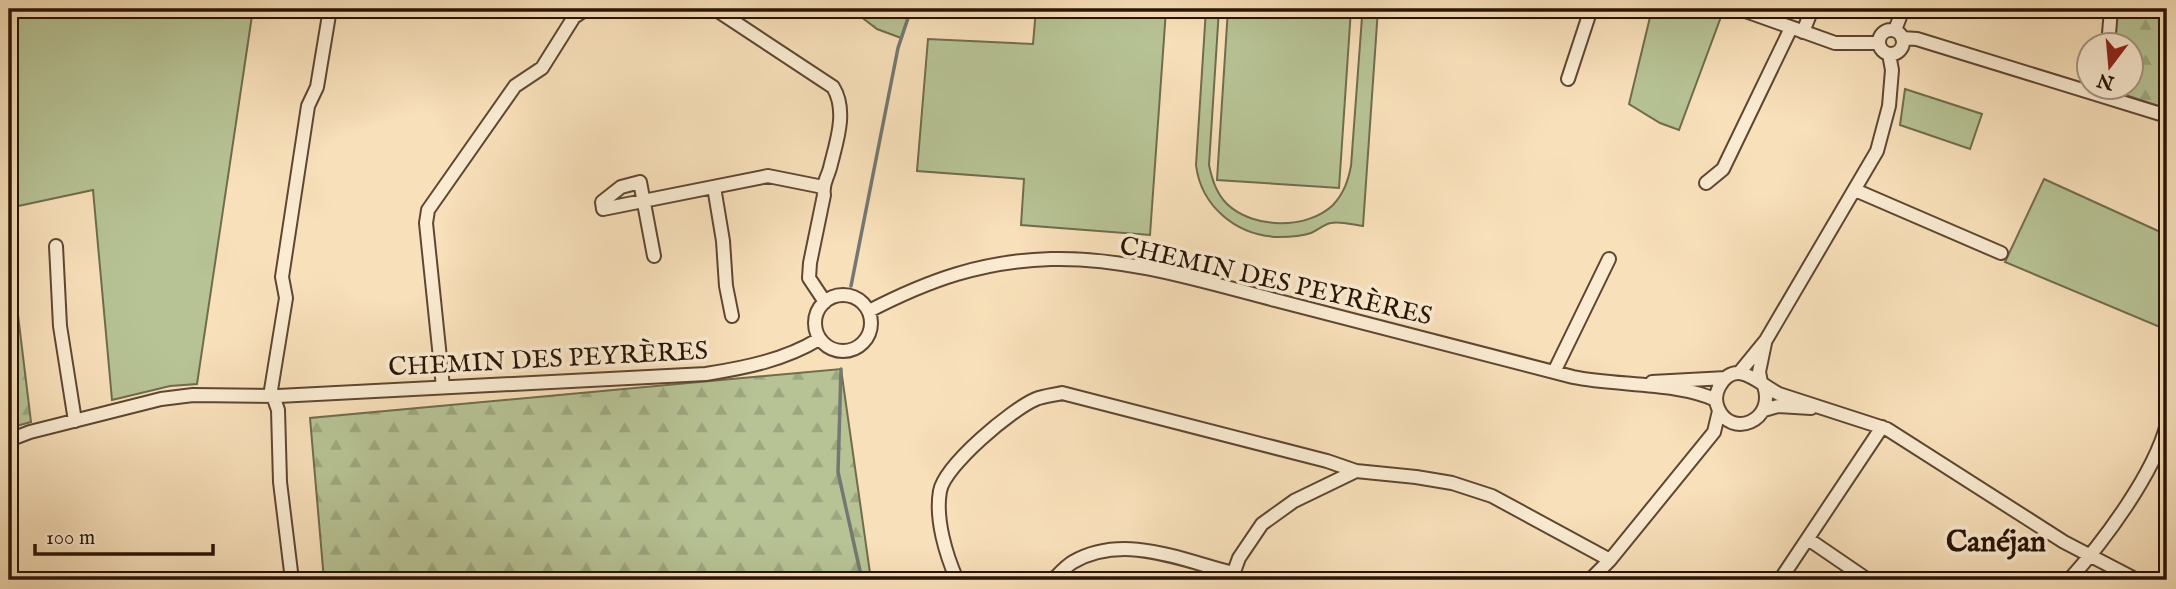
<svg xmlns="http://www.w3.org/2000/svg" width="2176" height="589" font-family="'IM FELL English',serif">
	<defs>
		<pattern id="forest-firs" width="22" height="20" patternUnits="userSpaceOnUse" patternTransform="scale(1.75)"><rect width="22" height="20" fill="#b7c395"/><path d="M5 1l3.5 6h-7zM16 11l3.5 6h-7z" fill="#9da77f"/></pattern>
		<pattern id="park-tufts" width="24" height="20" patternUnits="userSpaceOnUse" patternTransform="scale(1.75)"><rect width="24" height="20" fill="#b7c395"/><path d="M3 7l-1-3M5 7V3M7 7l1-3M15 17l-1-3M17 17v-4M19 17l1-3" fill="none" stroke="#9da77f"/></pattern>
	</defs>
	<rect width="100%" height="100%" fill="#f8e0ba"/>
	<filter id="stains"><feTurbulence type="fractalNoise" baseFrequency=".00286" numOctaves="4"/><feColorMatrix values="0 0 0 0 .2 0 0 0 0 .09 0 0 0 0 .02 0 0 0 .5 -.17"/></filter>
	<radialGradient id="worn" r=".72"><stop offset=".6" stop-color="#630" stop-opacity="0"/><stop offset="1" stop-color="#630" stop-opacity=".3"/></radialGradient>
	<!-- green -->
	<path fill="#b7c395" stroke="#706c4c" stroke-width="2" d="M 9,9 L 253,9 L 197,384 L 170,386 L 112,400 L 93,190 L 9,208 Z
		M 1036,9 L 1166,10 L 1150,235 L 1021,225 L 1024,179 L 917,171 L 928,39 L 1033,44 Z
		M 1206,9 L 1219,9 L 1209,165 C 1212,179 1216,193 1227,204 C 1253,229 1307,230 1333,205 C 1344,193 1348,181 1351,166 L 1362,17 L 1360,9 L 1378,9 L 1363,226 C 1354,225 1340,221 1331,223 C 1324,224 1318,230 1311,233 C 1302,236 1288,237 1279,237 C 1236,236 1201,206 1196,165 Z
		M 1228,9 L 1351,9 L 1339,188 L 1217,180 Z
		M 1652,9 L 1709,9 L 1722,14 L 1679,130 L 1660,123 L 1629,104 Z
		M 1905,89 L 1982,114 L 1970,149 L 1900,125 Z
		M 2044,179 L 2167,235 L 2167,330 L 2005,262 Z"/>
	<!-- forest -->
	<path fill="url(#forest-firs)" stroke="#706c4c" stroke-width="2" d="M 2110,9 L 2167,9 L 2167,109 L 2105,88 L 2130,88 L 2130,46 L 2104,46 Z
		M 9,241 L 31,422 L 9,428 Z
		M 841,369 L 871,580 L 324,580 L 310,418 Z"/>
	<!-- park -->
	<path fill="url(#park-tufts)" stroke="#706c4c" stroke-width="2" d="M 851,9 L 912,9 L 901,38 L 877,29 Z"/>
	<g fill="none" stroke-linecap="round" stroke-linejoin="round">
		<!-- stream -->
		<path stroke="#737872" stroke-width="3.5" d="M 851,286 L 898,48 L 911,9
			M 841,369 L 838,472 L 862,580"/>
		<defs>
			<path id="minor" d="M 715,9 L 833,87 C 848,111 836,143 830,168 C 827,179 822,184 824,195 L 810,263 L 809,278 L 825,302
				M 1740,9 L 1835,43 L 1878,43
				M1879 42a12 12 0 1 1 24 0a12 12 0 1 1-24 0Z
				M 1895,30 L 1903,9
				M 1803,32 L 1812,9
				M 1902,38 L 1917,39 L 2167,116
				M 2108,46 L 2111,9
				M 1568,79 L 1591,9
				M 1706,183 L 1723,169 L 1791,28
				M 714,187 L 723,241 L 726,286 L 732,316
				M 1855,190 L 2001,253
				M 56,246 L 60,326 L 75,421
				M 654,256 L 640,182 L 621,187 L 602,202 L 603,209 L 768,176 L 823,187
				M815 323a28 28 0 1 1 56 0a28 28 0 1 1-56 0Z
				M 869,311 C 929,280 982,261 1051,259 C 1126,257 1202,281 1275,300 C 1374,326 1473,352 1573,377 C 1616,386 1678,382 1716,400
				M 1554,372 L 1609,259
				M 1739,373 L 1766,340 L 1877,151 L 1889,106 L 1892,70 L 1889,54
				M 1652,382 L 1726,378
				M 1761,382 L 1759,372 L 1765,343
				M 1764,386 C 1776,421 1731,439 1718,408 C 1715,401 1716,393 1719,387 C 1736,356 1760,385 1779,394 L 1887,429 L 2064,542 L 2137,580
				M 443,387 L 426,223 L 428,210 L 515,86 L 542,68 L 574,17 L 586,9
				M 1764,410 L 1778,406 L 1811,408
				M 9,440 L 30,432 L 161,399 L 193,395 L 278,396 L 706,374 C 744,368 785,360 819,339
				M 1808,539 L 1868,580
				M 292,580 L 280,482 L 278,410 L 271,390 L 286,298 L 282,277 L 308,106 L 317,87 L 330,9
				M 957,580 C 946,555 935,519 940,491 C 945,465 1012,409 1036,399 C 1044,396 1054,395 1062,393 L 1327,461 L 1356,471
				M 1053,580 C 1059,574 1066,566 1073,562 C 1124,533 1181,560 1233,573
				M 1231,580 L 1239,558 L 1262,524 L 1294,501 L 1356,471 L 1416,477 L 1452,483 L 1492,496 L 1610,560
				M 1590,580 L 1610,560 L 1714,432 L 1719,411
				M 1780,580 L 1882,427
				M 2069,580 C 2104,541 2154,474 2167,424"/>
		</defs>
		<!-- minor casing -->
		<use href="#minor" stroke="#5d4732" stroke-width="16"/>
		<!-- minor -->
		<use href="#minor" stroke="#faebd2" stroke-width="12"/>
	</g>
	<g text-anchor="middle" stroke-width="7" stroke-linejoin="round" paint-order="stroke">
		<!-- street labels -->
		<g font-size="26" fill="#291404" stroke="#faebd2">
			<text transform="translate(1276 280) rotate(13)" y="9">CHEMIN DES PEYRÈRES</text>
			<text transform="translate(548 358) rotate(-3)" y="9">CHEMIN DES PEYRÈRES</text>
		</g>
		<!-- quarter labels -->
		<g font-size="30" font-weight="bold" fill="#291404" stroke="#faebd2">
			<text x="1996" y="551">Canéjan</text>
		</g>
	</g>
	<!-- margin -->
	<rect width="2176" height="589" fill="none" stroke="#f8e0ba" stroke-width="35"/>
	<rect x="10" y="10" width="2155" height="568" fill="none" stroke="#291404" stroke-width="3.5"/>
	<rect x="18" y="18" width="2141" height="554" fill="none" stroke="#291404" stroke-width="2"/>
	<!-- north arrow -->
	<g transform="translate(2110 66) rotate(196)"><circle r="33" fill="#faebd2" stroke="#a69580" stroke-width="2"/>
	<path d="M0-5L12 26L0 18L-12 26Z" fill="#8f2418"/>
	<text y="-10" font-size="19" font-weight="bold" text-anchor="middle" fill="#291404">N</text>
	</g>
	<!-- scale -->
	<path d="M35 544v10h178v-10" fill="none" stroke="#291404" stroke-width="3.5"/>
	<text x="46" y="544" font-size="21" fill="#291404" stroke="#faebd2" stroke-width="5" paint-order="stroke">100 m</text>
	<rect width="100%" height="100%" filter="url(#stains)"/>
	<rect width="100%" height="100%" fill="url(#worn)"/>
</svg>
